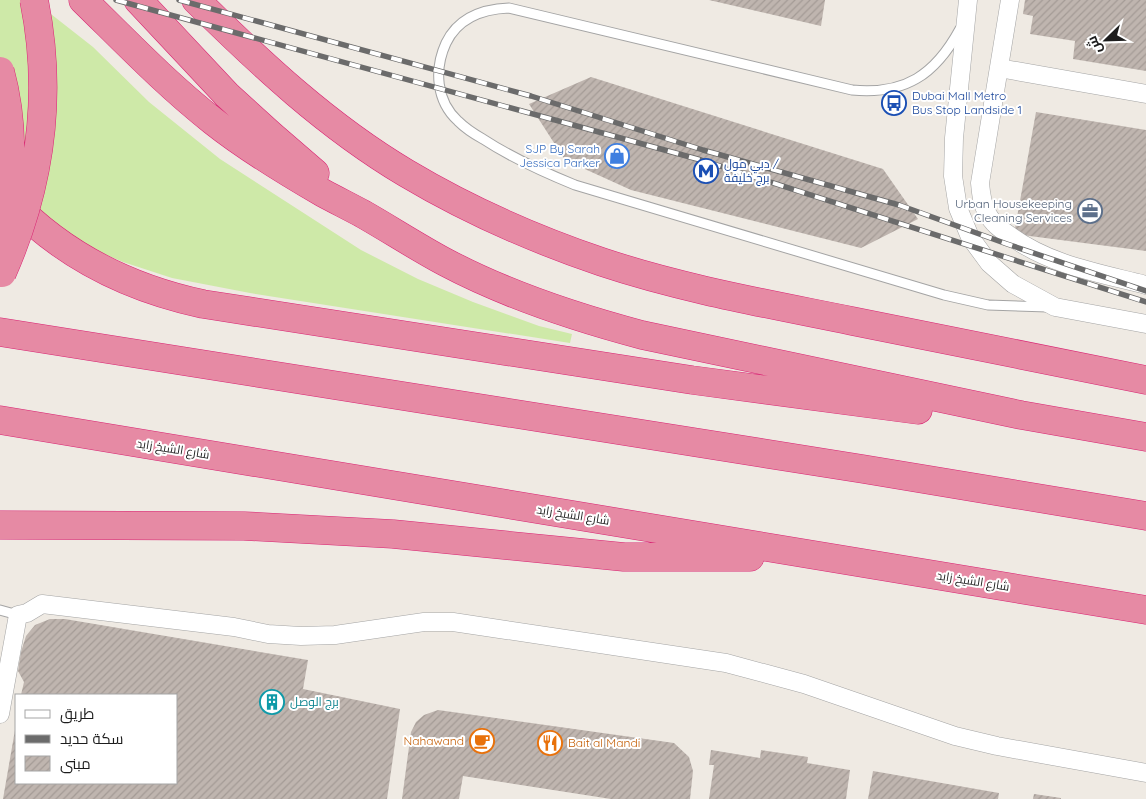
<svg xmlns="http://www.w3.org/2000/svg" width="1146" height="799" font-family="Quicksand,Cairo,sans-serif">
	<defs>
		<pattern id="building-hatch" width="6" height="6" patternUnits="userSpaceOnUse" patternTransform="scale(1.25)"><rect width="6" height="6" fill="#bfb5af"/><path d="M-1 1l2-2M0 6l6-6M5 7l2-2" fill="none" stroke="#a49b96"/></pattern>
	</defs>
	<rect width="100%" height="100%" fill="#efeae3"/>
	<!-- grass -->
	<path fill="#cee9a8" d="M 0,0 L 33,0 L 93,47 L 149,102 L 220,159 L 361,250 L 418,279 L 473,302 L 539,326 L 572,334 L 570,343 L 250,293 L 172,278 L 123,262 L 83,245 L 0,179 Z"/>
	<!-- building -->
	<path fill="url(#building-hatch)" d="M 709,0 L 825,0 L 821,26 Z
		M 1025,0 L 1146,0 L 1146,71 L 1073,59 L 1075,41 L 1030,34 L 1033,16 L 1023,14 Z
		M 591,77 L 883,169 L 918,219 L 861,248 L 631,190 L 565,160 L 529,104 Z
		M 1036,112 L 1146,130 L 1146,251 L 1014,234 Z
		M 50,619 L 65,619 L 308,660 L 303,689 L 400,709 L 387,799 L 3,799 L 15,730 L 16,783 L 176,783 L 176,695 L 21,695 L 24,682 L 18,671 L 21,652 L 26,636 L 35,625 Z
		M 438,710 L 674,743 L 689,757 L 693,771 L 690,799 L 611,799 L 463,776 L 459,799 L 402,799 L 411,732 L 416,722 L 424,715 Z
		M 711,750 L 760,758 L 761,750 L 808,757 L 807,763 L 850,770 L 846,799 L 709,799 L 714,765 L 709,765 Z
		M 873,771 L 999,793 L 998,799 L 868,799 Z
		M 1034,794 L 1061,798 L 1061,799 L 1033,799 Z"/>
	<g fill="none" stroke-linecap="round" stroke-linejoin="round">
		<defs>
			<path id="service" d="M 960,29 C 935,75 905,95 852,90 L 509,8 C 483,9 458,18 446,43 C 434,69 436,101 458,121 C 465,128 474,134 483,139 C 512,158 543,172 575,185 L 944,295 L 988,305 L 1048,307
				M 0,610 L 18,615"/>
			<path id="minor" d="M 968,0 L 954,138 L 953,176 L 958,208 L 970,237 L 989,263 L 1013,284 L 1055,307 L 1146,324
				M 1010,0 L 980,183 C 981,194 982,204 987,213 C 992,223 1000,229 1009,235 C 1049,265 1099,273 1146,285
				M 999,68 L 1146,94
				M 0,714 L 18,615 L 27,613 L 42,604 L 234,627 L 268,634 L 301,636 L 335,635 L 424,622 L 453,622 L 726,663 L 804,684 L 955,736 L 997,746 L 1146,773"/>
			<path id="motorway" d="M 83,0 C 125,41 166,84 213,121 C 247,148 285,171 323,193 C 336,200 350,207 363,214 C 391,230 417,247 445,262 C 507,295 574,317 642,335 L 1021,415 L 1146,437
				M 138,0 L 227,95 L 271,135 L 315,173
				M 196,0 C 261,64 327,126 406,173 C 468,210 534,239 602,262 C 683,289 769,304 852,321 C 950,341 1048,361 1146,380
				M 9,199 C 62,255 128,288 203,304 L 692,380 L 918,410
				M 0,332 L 863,469 L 1146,516
				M 0,420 L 1146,610
				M 0,525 L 244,526 L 393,534 L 624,557 L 750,557"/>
		</defs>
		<!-- service casing -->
		<use href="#service" stroke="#a4a4a4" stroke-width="11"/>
		<!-- minor casing -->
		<use href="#minor" stroke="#a4a4a4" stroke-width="19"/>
		<!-- motorway casing -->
		<use href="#motorway" stroke="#d92473" stroke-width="29"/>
		<!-- service -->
		<use href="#service" stroke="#fff" stroke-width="9"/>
		<!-- minor -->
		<use href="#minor" stroke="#fff" stroke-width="18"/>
		<!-- motorway -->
		<use href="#motorway" stroke="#e68aa4" stroke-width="28"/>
		<defs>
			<path id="rail" d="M 116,0 L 701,160 L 1146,302
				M 179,0 L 531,96 L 703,150 L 899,205 L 1007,244 L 1146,291"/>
		</defs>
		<!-- rail casing -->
		<use href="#rail" stroke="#6b6b6b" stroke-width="5.5"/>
		<!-- rail -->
		<use href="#rail" stroke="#fff" stroke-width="4" stroke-dasharray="11" stroke-linecap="butt"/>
		<defs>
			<path id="motorway-bridge" d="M 0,71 C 17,133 9,184 4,246
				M 2,273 C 41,185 53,94 34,0"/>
		</defs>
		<!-- motorway-bridge casing -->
		<use href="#motorway-bridge" stroke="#d92473" stroke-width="29" stroke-linecap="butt"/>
		<!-- motorway-bridge -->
		<use href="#motorway-bridge" stroke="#e68aa4" stroke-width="28"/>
	</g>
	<!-- icons -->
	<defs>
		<symbol id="bus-ring" viewBox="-11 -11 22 22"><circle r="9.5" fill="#fff" stroke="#1a4fb4" stroke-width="1.5"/><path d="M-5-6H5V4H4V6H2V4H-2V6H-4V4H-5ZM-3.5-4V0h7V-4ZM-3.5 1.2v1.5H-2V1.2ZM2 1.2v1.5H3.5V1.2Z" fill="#1a4fb4"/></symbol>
		<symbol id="shop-ring" viewBox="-11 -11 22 22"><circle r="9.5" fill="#fff" stroke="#3f7fe0" stroke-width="1.5"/><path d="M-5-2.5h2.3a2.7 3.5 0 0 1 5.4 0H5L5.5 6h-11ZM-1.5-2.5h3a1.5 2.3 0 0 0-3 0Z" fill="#3f7fe0"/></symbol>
		<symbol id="metro-ring" viewBox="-11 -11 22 22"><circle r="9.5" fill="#fff" stroke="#1a4fb4" stroke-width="1.5"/><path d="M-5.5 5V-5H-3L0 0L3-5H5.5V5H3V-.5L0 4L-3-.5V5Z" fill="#1a4fb4"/></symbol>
		<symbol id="office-ring" viewBox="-11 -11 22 22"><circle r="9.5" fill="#fff" stroke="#5c6f8a" stroke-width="1.5"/><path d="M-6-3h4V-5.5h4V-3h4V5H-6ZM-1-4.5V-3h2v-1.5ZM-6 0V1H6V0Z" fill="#5c6f8a"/></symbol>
		<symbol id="building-ring" viewBox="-11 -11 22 22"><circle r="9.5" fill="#fff" stroke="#0f9aa8" stroke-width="1.5"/><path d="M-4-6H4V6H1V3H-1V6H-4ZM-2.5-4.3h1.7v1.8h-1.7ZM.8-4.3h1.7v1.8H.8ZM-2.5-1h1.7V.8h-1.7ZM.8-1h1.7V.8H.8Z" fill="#0f9aa8"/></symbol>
		<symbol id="cafe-ring" viewBox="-11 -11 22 22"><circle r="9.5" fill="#fff" stroke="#e8710a" stroke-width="1.5"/><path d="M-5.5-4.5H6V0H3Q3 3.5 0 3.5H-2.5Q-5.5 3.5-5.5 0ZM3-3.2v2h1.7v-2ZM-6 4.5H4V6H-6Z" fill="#e8710a"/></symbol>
		<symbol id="restaurant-ring" viewBox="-11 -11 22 22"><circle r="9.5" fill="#fff" stroke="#e8710a" stroke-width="1.5"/><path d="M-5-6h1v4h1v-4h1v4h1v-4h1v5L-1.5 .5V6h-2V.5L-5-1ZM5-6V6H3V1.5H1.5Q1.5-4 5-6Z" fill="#e8710a"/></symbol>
	</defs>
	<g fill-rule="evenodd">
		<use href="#bus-ring" x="880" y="89" width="28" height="28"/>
		<use href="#shop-ring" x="603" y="142" width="28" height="28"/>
		<use href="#metro-ring" x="692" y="157" width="28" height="28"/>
		<use href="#office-ring" x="1076" y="197" width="28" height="28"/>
		<use href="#building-ring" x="258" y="688" width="28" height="28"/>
		<use href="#cafe-ring" x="468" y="727" width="28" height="28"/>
		<use href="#restaurant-ring" x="536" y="729" width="28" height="28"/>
	</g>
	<g text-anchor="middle" stroke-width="4" stroke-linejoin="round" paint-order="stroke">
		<!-- transit labels -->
		<g font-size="12" fill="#164399" stroke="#fff" text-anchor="start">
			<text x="912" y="100">Dubai Mall Metro<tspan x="912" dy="14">Bus Stop Landside 1</tspan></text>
			<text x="724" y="168">دبي مول /<tspan x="724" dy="14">برج خليفة</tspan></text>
		</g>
		<!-- shop labels -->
		<g font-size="12" fill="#366cbe" stroke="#fff" text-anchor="end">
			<text x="600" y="153">SJP By Sarah<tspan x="600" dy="14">Jessica Parker</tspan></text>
		</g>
		<!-- service labels -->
		<g font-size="12" fill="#4e5e75" stroke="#fff" text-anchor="end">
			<text x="1072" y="208">Urban Housekeeping<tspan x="1072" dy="14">Cleaning Services</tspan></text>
		</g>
		<!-- street labels -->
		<g font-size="12" fill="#1d1d1d" stroke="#fff">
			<text transform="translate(173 449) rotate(9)" y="4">شارع الشيخ زايد</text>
			<text transform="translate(573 515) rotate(9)" y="4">شارع الشيخ زايد</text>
			<text transform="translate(973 581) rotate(9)" y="4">شارع الشيخ زايد</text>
		</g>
		<!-- culture labels -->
		<g font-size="12" fill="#0d838f" stroke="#fff" text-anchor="start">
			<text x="290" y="706">برج الوصل</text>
		</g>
		<!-- food labels -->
		<g font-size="12" fill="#c56008" stroke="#fff" text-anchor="end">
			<text x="464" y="745">Nahawand</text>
			<text x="568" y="747" text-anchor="start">Bait al Mandi</text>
		</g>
	</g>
	<!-- legend -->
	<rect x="15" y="694" width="162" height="90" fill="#ffffff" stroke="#a5a5a5"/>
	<rect x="25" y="710" width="25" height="8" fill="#ffffff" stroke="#a5a5a5"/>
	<text x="60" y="719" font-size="15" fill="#1d1d1d">طريق</text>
	<rect x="25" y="735" width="25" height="8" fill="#6b6b6b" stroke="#a5a5a5"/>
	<text x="60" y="744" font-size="15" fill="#1d1d1d">سكة حديد</text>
	<rect x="25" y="756" width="25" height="15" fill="url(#building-hatch)" stroke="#a5a5a5"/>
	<text x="60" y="769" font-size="15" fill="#1d1d1d">مبنى</text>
	<!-- north arrow -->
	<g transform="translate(1106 40) rotate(247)" stroke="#ffffff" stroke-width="4" paint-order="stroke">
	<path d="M0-4L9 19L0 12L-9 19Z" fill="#1d1d1d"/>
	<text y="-8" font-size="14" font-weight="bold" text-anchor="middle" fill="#1d1d1d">ش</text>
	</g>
</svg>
